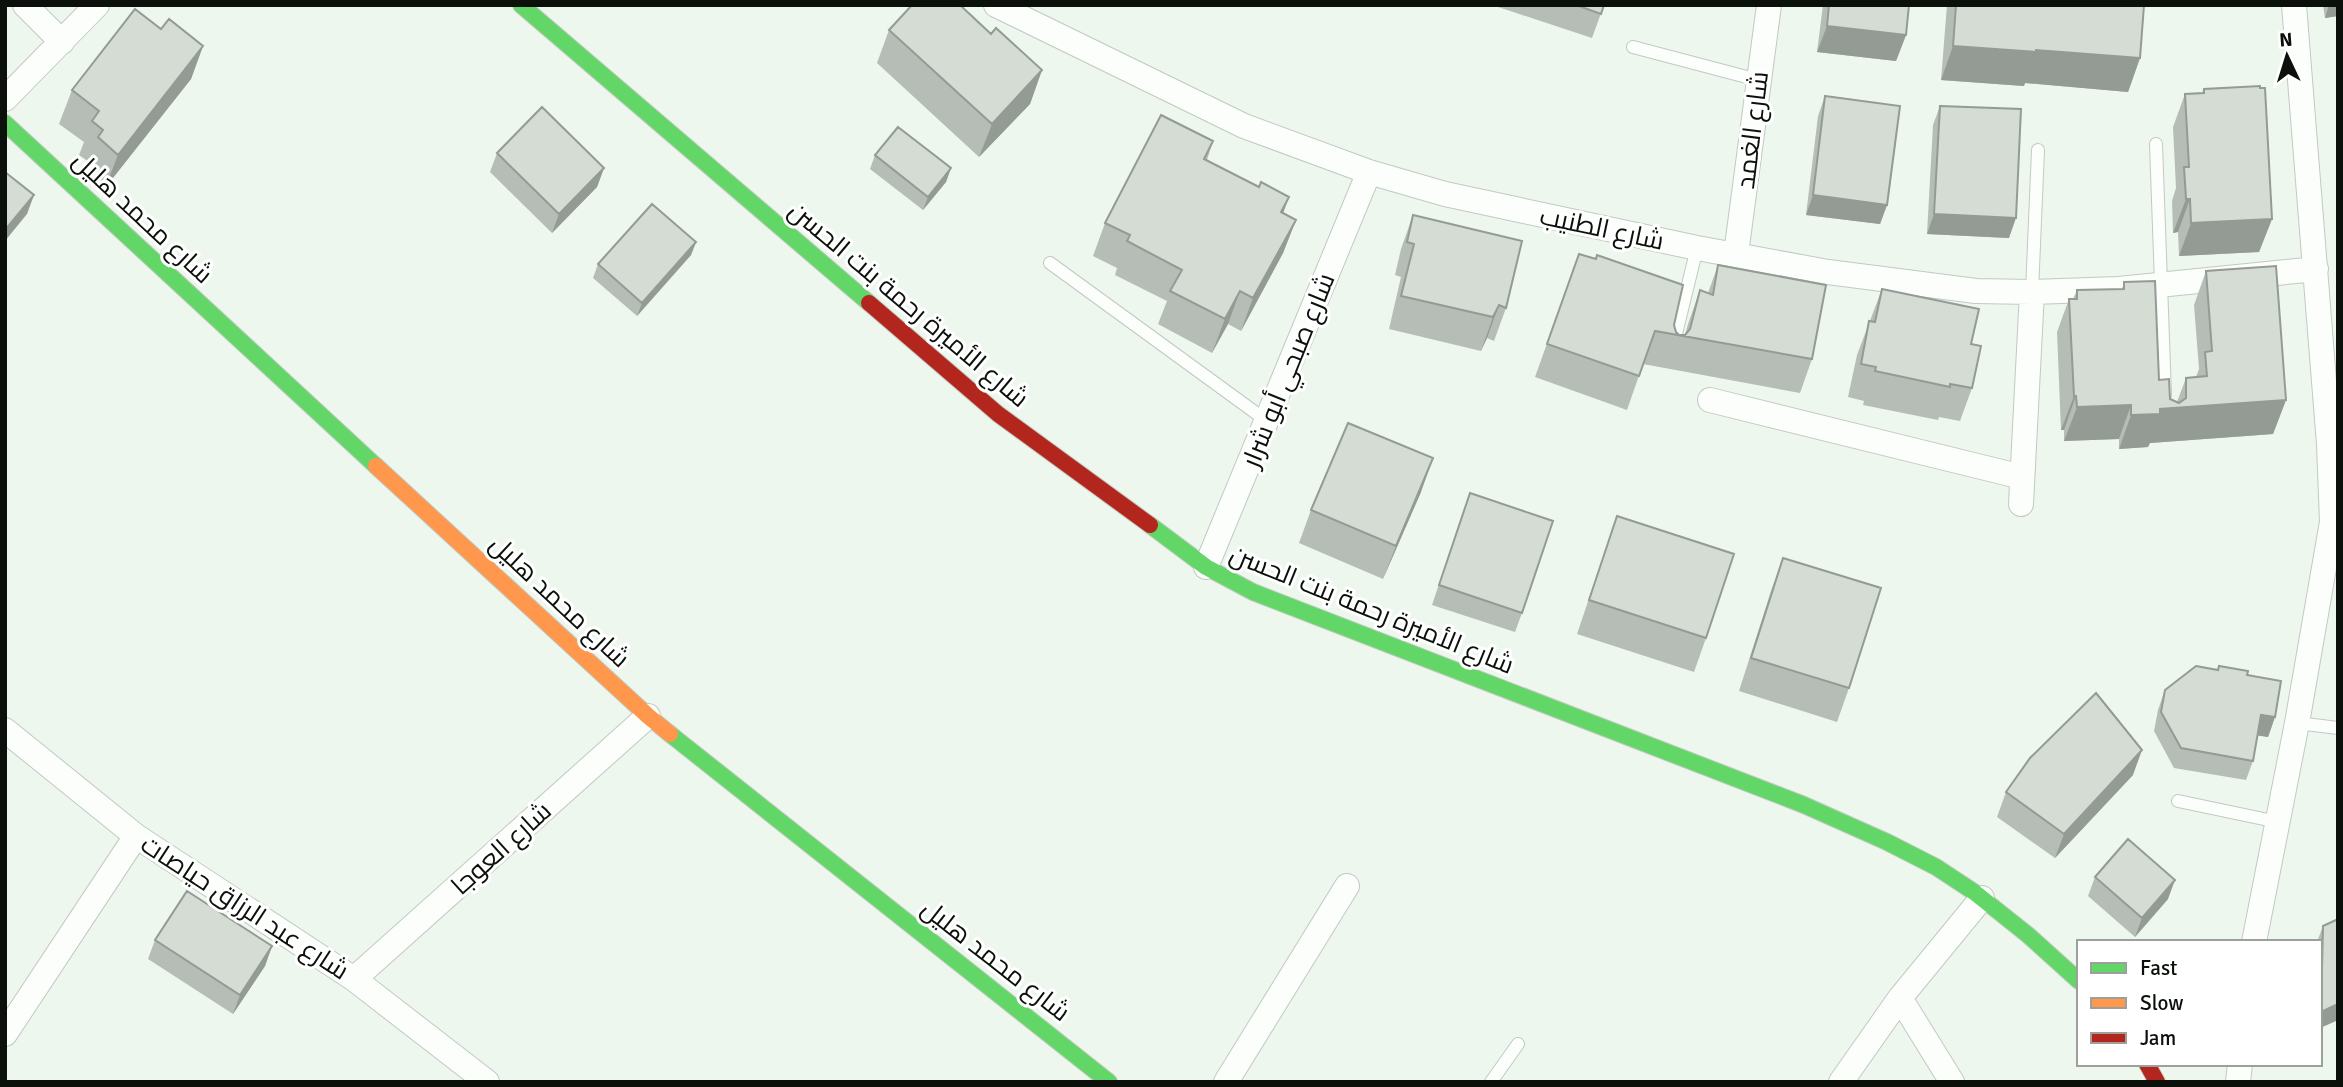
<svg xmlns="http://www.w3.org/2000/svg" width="2343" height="1087" font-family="Signika,Cairo,sans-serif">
	<rect width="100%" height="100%" fill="#edf7ed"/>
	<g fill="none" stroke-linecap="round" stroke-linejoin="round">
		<defs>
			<path id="lane" d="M 1633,47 L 1758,80
				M 2156,144 L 2165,395
				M 1050,263 L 1267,421
				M 2032,292 L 2038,150
				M 1673,346 L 1697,248
				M 2297,723 L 2338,728
				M 2178,801 L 2278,822
				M 1491,1082 L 1518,1044"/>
			<path id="street" d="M 25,5 L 62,42
				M 996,5 L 1244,126 L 1369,172 L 1445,194 L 1697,248 L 1828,272 L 1976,291 L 2032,292 L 2119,289 L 2316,269
				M 5,99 L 97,5
				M 1736,254 L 1769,5
				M 1710,400 L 2022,477
				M 2021,504 L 2032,292
				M 1206,567 L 1369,172
				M 5,730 L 136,836 L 354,979 L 487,1082
				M 2254,942 L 2297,723 L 2332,522 L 2329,444 L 2294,5
				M 354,979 L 648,716
				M 1900,998 L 1952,1082
				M 5,1034 L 136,836
				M 1226,1082 L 1347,886
				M 1841,1082 L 1900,998 L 1982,898
				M 2238,1082 L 2240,1064"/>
			<path id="fast" d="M 521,5 L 869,303
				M 5,123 L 376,466
				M 1150,525 L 1206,567 L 1253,592 L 1804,805 L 1887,842 L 1936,867 L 1974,892 L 2028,935 L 2079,981
				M 670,734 L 1109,1082"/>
			<path id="slow" d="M 376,466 L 648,716 L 670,734"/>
			<path id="jam" d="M 869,303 L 998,414 L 1150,525
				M 2147,1064 L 2157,1082"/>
		</defs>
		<!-- lane casing -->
		<use href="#lane" stroke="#c2c9c2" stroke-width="14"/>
		<!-- street casing -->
		<use href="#street" stroke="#c2c9c2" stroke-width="26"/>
		<!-- fast casing -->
		<use href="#fast" stroke="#c2c9c2" stroke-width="18"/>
		<!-- slow casing -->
		<use href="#slow" stroke="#c2c9c2" stroke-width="18"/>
		<!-- jam casing -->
		<use href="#jam" stroke="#c2c9c2" stroke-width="18"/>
		<!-- lane -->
		<use href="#lane" stroke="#fcfefc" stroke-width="12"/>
		<!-- street -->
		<use href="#street" stroke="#fcfefc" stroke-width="24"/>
		<!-- fast -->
		<use href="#fast" stroke="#63d668" stroke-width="16"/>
		<!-- slow -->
		<use href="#slow" stroke="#ff974d" stroke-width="16"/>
		<!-- jam -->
		<use href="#jam" stroke="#b3261e" stroke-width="16"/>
	</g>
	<!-- wall -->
	<path fill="#b6bdb6" d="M 1492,5 L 1604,5 L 1592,38 Z
		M 1823,5 L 1909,5 L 1906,35 L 1896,61 L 1817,52 Z
		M 1947,5 L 2144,5 L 2140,58 L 2128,92 L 2025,83 L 2024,86 L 1941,80 Z
		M 2323,5 L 2338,5 L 2338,16 L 2325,18 Z
		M 161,29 L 203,46 L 191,79 L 105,188 L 86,170 L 89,162 L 79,155 L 84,142 L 59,124 L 72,90 Z
		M 889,30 L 991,34 L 1042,70 L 1030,104 L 979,157 L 877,63 Z
		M 2204,89 L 2272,219 L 2259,252 L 2179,256 L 2178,232 L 2173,233 L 2172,201 L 2176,188 L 2173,127 L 2185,94 L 2202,93 Z
		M 1825,96 L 1887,205 L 1880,224 L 1806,215 L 1818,116 Z
		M 1940,106 L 2009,238 L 1927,234 L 1933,125 Z
		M 1213,141 L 1207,160 L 1283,213 L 1296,220 L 1283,253 L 1241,331 L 1228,324 L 1212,353 L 1158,324 L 1167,301 L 1115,275 L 1117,268 L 1093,256 L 1105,223 Z
		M 497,153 L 604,168 L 597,187 L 552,233 L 490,172 Z
		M 875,155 L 951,168 L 946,182 L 923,210 L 870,169 Z
		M 1413,215 L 1506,308 L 1494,341 L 1487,338 L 1481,351 L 1389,329 L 1401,277 L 1395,275 L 1401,249 Z
		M 696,242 L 691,255 L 637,316 L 593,278 L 598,264 Z
		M 1579,254 L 1674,325 L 1676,332 L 1679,335 L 1685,335 L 1688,324 L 1700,290 L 1708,293 L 1718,265 L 1812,359 L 1800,393 L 1643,364 L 1627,410 L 1535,377 Z
		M 2206,271 L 2286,400 L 2273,434 L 2150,443 L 2148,447 L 2119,449 L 2119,439 L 2064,441 L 2064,430 L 2061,430 L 2057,332 L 2069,299 L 2073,299 L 2077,290 L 2122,289 L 2124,282 L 2159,380 L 2170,399 L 2177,402 L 2186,378 L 2196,377 L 2199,369 L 2194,305 Z
		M 1882,289 L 1971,344 L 1972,388 L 1960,421 L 1939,417 L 1938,420 L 1863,405 L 1864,401 L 1848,397 L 1857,355 Z
		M 1421,492 L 1383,579 L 1299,543 L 1311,510 Z
		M 1463,512 L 1522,613 L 1515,632 L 1432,605 Z
		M 1617,516 L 1706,638 L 1694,672 L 1577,634 Z
		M 1783,558 L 1849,688 L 1837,722 L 1739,691 L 1771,591 Z
		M 2219,666 L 2247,675 L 2275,717 L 2268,737 L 2257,735 L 2253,761 L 2246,780 L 2174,768 L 2154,731 L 2158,710 L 2165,690 L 2218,670 Z
		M 2133,775 L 2055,858 L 1997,817 L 2006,792 Z
		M 2095,877 L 2168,899 L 2135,937 L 2088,896 Z
		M 2323,926 L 2338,1020 L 2320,1028 L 2320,942 L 2317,942 Z
		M 155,940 L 272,946 L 265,966 L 233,1014 L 148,959 Z"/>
	<!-- shaded-wall -->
	<path fill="#949a94" d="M 2329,5 L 2338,5 L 2338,16 L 2325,18 Z
		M 1827,26 L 1906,35 L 1896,61 L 1817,52 Z
		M 203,46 L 191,79 L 105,188 L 118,155 Z
		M 1953,46 L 2036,50 L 2140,58 L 2128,92 L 2025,83 L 2024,86 L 1941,80 Z
		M 1042,70 L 1030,104 L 979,157 L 992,124 Z
		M 604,168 L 597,187 L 552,233 L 559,214 Z
		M 951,168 L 946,182 L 923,210 L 928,197 Z
		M 34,195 L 27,214 L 5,241 L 5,230 Z
		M 1813,195 L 1887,205 L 1880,224 L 1806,215 Z
		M 1289,197 L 1277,230 L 1281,212 Z
		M 2186,199 L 2190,199 L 2178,232 L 2173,233 Z
		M 1934,214 L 2016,218 L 2009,238 L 1927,234 Z
		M 2272,219 L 2259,252 L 2179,256 L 2191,223 Z
		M 1296,220 L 1283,253 L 1241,331 L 1253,298 Z
		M 696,242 L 691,255 L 637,316 L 642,303 Z
		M 1240,291 L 1228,324 L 1212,353 L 1225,319 Z
		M 1499,305 L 1487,338 L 1481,351 L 1493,317 Z
		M 2074,396 L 2076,396 L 2064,430 L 2061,430 Z
		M 2286,400 L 2273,434 L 2150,443 L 2148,447 L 2119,449 L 2131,415 L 2160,409 Z
		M 2131,405 L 2119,439 L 2064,441 L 2077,407 Z
		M 1433,458 L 1421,492 L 1383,579 L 1396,546 Z
		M 2261,715 L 2275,717 L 2268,737 L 2254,735 Z
		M 2142,750 L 2133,775 L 2055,858 L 2064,834 Z
		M 2175,880 L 2168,899 L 2135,937 L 2142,918 Z
		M 272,946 L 265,966 L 233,1014 L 240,995 Z
		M 2338,1004 L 2338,1020 L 2320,1028 L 2321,1012 Z"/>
	<!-- building -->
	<path fill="#d4dcd4" stroke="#949a94" stroke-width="2" d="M 912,5 L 960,5 L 991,34 L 996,28 L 1042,70 L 992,124 L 889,30 Z
		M 1576,5 L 1604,5 L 1601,14 Z
		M 1829,5 L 1909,5 L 1906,35 L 1827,26 Z
		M 1956,5 L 2144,5 L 2140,58 L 2036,50 L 2036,52 L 1953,46 Z
		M 135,9 L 161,29 L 169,19 L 203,46 L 118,155 L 98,137 L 103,130 L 92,121 L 99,111 L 72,90 Z
		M 2260,86 L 2260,88 L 2265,88 L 2272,219 L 2191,223 L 2190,199 L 2186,199 L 2184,167 L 2189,167 L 2185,94 L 2204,93 L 2204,89 Z
		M 1825,96 L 1900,106 L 1887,205 L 1813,195 Z
		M 1940,106 L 2021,109 L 2016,218 L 1934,214 Z
		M 542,107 L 604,168 L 559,214 L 497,153 Z
		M 1161,115 L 1213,141 L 1204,159 L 1259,187 L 1261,182 L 1289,197 L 1281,212 L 1296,220 L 1253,298 L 1240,291 L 1225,319 L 1170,291 L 1182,270 L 1127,241 L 1130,235 L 1105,223 Z
		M 898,127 L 951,168 L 928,197 L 875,155 Z
		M 5,172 L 34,195 L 5,230 Z
		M 652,204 L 696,242 L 642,303 L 598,264 Z
		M 1413,215 L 1522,241 L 1506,308 L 1499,305 L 1493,317 L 1401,296 L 1414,244 L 1407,242 Z
		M 1579,254 L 1596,259 L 1597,255 L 1683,285 L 1674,325 L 1676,332 L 1679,335 L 1685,335 L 1690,329 L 1700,290 L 1713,295 L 1718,265 L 1826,285 L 1812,359 L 1655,331 L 1639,376 L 1547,344 Z
		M 2276,266 L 2286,400 L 2160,409 L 2160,414 L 2131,415 L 2131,405 L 2077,407 L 2076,396 L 2074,396 L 2069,299 L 2077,299 L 2077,290 L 2124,289 L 2124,282 L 2155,281 L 2159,380 L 2169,379 L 2170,399 L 2179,403 L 2186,398 L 2186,378 L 2207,376 L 2205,352 L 2212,351 L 2206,271 Z
		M 1882,289 L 1979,309 L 1971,344 L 1981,346 L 1972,388 L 1950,384 L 1950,387 L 1875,371 L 1876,367 L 1861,364 L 1869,321 L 1875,322 Z
		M 1348,423 L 1433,458 L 1396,546 L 1311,510 Z
		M 1470,493 L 1553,521 L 1522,613 L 1439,585 Z
		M 1617,516 L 1734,554 L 1706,638 L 1589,600 Z
		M 1783,558 L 1881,588 L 1849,688 L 1751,658 Z
		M 2196,666 L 2218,670 L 2219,666 L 2248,671 L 2247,675 L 2281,681 L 2275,717 L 2261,715 L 2253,761 L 2181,748 L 2161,712 L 2165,690 Z
		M 2096,693 L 2142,750 L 2064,834 L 2006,792 L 2030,758 Z
		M 2128,839 L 2175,880 L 2142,918 L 2095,877 Z
		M 187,891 L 272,946 L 240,995 L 155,940 Z
		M 2338,919 L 2338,1004 L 2321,1012 L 2323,926 Z"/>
	<g text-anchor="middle" stroke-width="6" stroke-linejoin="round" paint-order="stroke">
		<!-- street labels -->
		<g font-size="26" fill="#0b100b" stroke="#fff">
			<text transform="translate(1752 130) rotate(-83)" y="9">شارع الغمد</text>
			<text transform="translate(143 217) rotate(43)" y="9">شارع محمد هليل</text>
			<text transform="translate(1602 228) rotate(12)" y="9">شارع الطنيب</text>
			<text transform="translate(909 304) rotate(40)" y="9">شارع الأميرة رحمة بنت الحسن</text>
			<text transform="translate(1288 370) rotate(-68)" y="9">شارع صبحي أبو شرار</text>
			<text transform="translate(560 601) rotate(43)" y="9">شارع محمد هليل</text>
			<text transform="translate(1372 609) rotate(22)" y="9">شارع الأميرة رحمة بنت الحسن</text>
			<text transform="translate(501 848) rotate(-42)" y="9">شارع العوجا</text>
			<text transform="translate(245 907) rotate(33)" y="9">شارع عبد الرزاق حياصات</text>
			<text transform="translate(996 960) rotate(38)" y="9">شارع محمد هليل</text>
		</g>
	</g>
	<!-- border -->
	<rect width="2343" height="1087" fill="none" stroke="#0b100b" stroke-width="14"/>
	<!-- legend -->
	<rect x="2077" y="940" width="245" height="126" fill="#ffffff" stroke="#9d9f9d" stroke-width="2"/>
	<rect x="2091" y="963" width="35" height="10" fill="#63d668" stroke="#9d9f9d" stroke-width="2"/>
	<text x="2140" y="975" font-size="21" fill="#0b100b">Fast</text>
	<rect x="2091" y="998" width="35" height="10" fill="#ff974d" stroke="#9d9f9d" stroke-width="2"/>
	<text x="2140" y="1010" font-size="21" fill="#0b100b">Slow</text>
	<rect x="2091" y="1033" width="35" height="10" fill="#b3261e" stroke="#9d9f9d" stroke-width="2"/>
	<text x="2140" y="1045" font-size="21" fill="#0b100b">Jam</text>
	<!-- north arrow -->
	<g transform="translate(2287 56) rotate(356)" stroke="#ffffff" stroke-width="5" paint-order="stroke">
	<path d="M0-5L12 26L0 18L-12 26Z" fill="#0b100b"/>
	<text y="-10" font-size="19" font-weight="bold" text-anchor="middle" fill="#0b100b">N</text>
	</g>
</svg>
